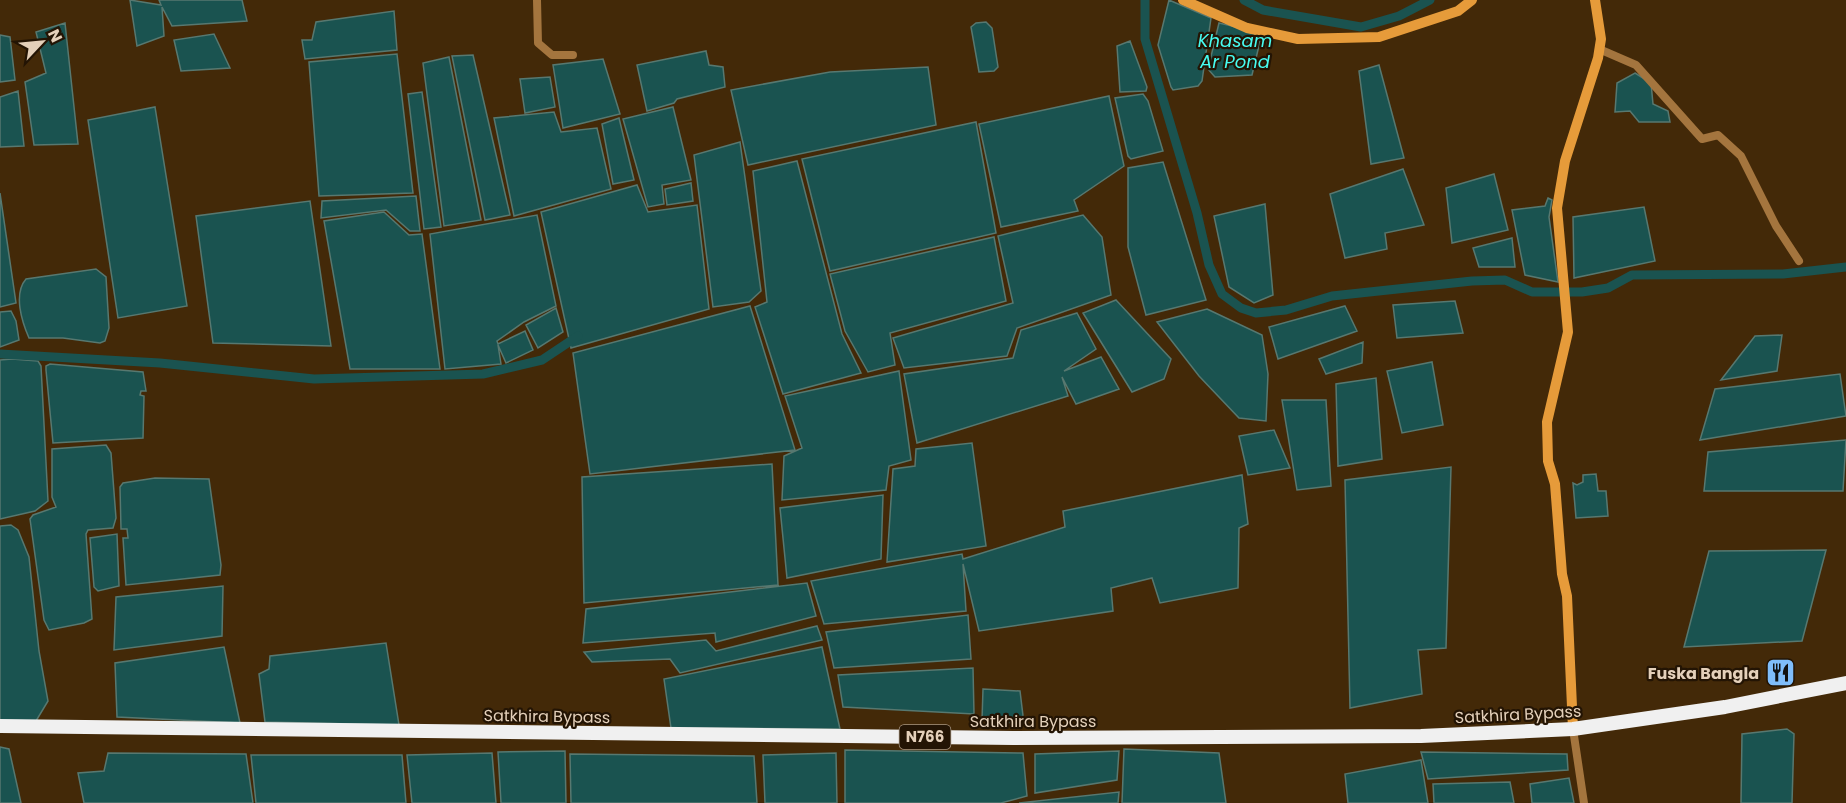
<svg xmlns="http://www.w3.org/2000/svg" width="1846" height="803" font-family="Poppins,sans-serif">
	<rect width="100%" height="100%" fill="#432908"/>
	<!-- water -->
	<path fill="#1a5350" stroke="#577870" stroke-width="1.5" d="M 130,0 L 161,5 L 159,0 L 242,0 L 247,21 L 172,26 L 162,7 L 164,36 L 137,46 Z
		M 1169,0 L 1211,18 L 1202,81 L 1198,86 L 1173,90 L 1171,87 L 1158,45 Z
		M 394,11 L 397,50 L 305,59 L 302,40 L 312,40 L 316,22 Z
		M 986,22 L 992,28 L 998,67 L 994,71 L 979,72 L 971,27 L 976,23 Z
		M 65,23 L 78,144 L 34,145 L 25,82 L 46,73 L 36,32 Z
		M 1219,23 L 1262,33 L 1252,75 L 1215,77 L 1208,69 Z
		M 214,34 L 230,68 L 181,71 L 174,40 Z
		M 0,35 L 10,37 L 15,80 L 0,82 Z
		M 1130,41 L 1147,87 L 1146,91 L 1120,92 L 1117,46 Z
		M 706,51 L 709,65 L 723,67 L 725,87 L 677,99 L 674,103 L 647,111 L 637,65 Z
		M 397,54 L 413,193 L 319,196 L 309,62 Z
		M 473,55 L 510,215 L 485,220 L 452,56 Z
		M 449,57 L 481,220 L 444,226 L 423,63 Z
		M 603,59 L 620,114 L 563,128 L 553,65 Z
		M 1379,65 L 1404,158 L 1371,164 L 1359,71 Z
		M 928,67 L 936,125 L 748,165 L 731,90 L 830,72 Z
		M 1635,73 L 1651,83 L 1653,104 L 1668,111 L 1670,122 L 1639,122 L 1630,111 L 1615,112 L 1617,83 Z
		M 550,77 L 555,107 L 525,113 L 520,79 Z
		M 18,91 L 24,146 L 0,147 L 0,97 Z
		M 422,92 L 441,227 L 424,229 L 408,94 Z
		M 1143,94 L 1148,101 L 1163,151 L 1131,159 L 1128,156 L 1115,98 Z
		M 1109,96 L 1124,166 L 1074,200 L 1078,211 L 1001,227 L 979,124 Z
		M 155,107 L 187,306 L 118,318 L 88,120 Z
		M 673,107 L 691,180 L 662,185 L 664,204 L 648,207 L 623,119 Z
		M 554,112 L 561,132 L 597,128 L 611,189 L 514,216 L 494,118 Z
		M 619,118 L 634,180 L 613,184 L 602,124 Z
		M 976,122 L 996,233 L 830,271 L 802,159 Z
		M 740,142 L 761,291 L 749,302 L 713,307 L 694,155 Z
		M 797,161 L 842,334 L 861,373 L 783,394 L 755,307 L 767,302 L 753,171 Z
		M 1163,162 L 1206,300 L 1146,315 L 1128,247 L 1128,168 Z
		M 1403,169 L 1424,225 L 1385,233 L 1387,249 L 1345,258 L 1330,194 Z
		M 1494,174 L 1508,230 L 1452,243 L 1446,188 Z
		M 691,183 L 693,201 L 667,205 L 665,189 Z
		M 637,185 L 648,212 L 697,205 L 709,309 L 571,348 L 541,212 Z
		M 0,193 L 16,303 L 0,307 Z
		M 416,196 L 420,231 L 410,231 L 386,210 L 321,218 L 322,201 Z
		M 1548,198 L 1552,200 L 1549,217 L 1558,282 L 1525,275 L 1512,210 L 1545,206 Z
		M 310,201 L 331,346 L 213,343 L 196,216 Z
		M 1265,204 L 1273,295 L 1254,303 L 1229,287 L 1214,216 Z
		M 1644,207 L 1655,261 L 1574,278 L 1573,217 Z
		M 384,212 L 409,235 L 422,234 L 440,369 L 350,369 L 324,221 Z
		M 537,215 L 556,306 L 524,322 L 497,341 L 498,344 L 525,331 L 533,350 L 506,363 L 498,345 L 501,364 L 445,369 L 430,234 Z
		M 1083,215 L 1102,237 L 1111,295 L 1017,328 L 1007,356 L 904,368 L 893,338 L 1013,303 L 998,236 Z
		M 994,237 L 1006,301 L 890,333 L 895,365 L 868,372 L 845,331 L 830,274 Z
		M 1512,238 L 1515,267 L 1479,267 L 1473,248 Z
		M 96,269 L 106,277 L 109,328 L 105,341 L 100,343 L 63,338 L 29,338 C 22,322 13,294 26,279 Z
		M 1116,300 L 1171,359 L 1164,379 L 1132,392 L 1083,313 Z
		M 1455,301 L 1463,333 L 1397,338 L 1393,305 Z
		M 750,306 L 795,450 L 590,474 L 573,353 Z
		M 1345,306 L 1357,331 L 1278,359 L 1269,327 Z
		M 556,308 L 563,332 L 538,348 L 526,325 Z
		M 1207,309 L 1262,335 L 1268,374 L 1266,421 L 1239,418 L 1199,376 L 1157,322 Z
		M 11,311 L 16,321 L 19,340 L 0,347 L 0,312 Z
		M 1077,313 L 1096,349 L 1064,371 L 1101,357 L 1119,389 L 1076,404 L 1062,377 L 1068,396 L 917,443 L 904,374 L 1013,358 L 1021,330 Z
		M 1782,335 L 1777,371 L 1721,380 L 1755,336 Z
		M 1363,342 L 1362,363 L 1326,374 L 1319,359 Z
		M 12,359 L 38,361 L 41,366 L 48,501 L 35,511 L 0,519 L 0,360 Z
		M 1432,362 L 1443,425 L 1402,433 L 1387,371 Z
		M 50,364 L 143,372 L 146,391 L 141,391 L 140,395 L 144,396 L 143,438 L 53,443 L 46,370 L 46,366 Z
		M 899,371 L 911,460 L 889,466 L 886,490 L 782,500 L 784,456 L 802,448 L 785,396 Z
		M 1840,374 L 1846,416 L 1700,440 L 1715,389 Z
		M 1376,378 L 1382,459 L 1338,466 L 1336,384 Z
		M 1282,400 L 1326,400 L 1331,486 L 1297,490 Z
		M 1274,430 L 1290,468 L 1248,475 L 1239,436 Z
		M 1846,440 L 1843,491 L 1704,491 L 1708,452 Z
		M 972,443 L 986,546 L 887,562 L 893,469 L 915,466 L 916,449 Z
		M 106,445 L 111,453 L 116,518 L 113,528 L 88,530 L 86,534 L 92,619 L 84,623 L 49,630 L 44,620 L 30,519 L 33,515 L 56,507 L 52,497 L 52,449 Z
		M 772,464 L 778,585 L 584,603 L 582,477 Z
		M 1451,467 L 1446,648 L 1418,650 L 1422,694 L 1350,708 L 1345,480 Z
		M 1596,474 L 1598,491 L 1606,491 L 1608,516 L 1576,518 L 1573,483 L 1577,485 L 1583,482 L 1583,475 Z
		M 1242,475 L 1248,524 L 1239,528 L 1238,588 L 1160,603 L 1152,578 L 1111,588 L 1113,611 L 979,631 L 963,564 L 966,611 L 824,624 L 811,581 L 962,554 L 963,559 L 1065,527 L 1063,511 Z
		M 155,478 L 209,479 L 221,565 L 220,575 L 126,585 L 123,538 L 128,538 L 127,529 L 121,529 L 120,487 L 123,483 Z
		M 883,495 L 881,559 L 787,578 L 780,508 Z
		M 11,525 L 18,530 L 29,557 L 39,651 L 48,701 L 36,721 L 0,720 L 0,526 Z
		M 117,534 L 119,586 L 98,591 L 94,587 L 90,538 Z
		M 1826,550 L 1802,641 L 1684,647 L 1709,551 Z
		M 807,583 L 816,616 L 716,642 L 715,633 L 583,643 L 586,609 Z
		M 223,586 L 222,636 L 114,650 L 116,597 Z
		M 968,615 L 971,659 L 834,668 L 826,632 Z
		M 817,626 L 822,640 L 680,673 L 670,659 L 592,662 L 584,652 L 706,640 L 716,651 Z
		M 386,643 L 399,725 L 265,722 L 259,674 L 269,669 L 270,656 Z
		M 224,647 L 240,723 L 117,717 L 115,663 Z
		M 822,647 L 840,729 L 671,728 L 664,679 Z
		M 973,668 L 974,714 L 843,707 L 838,675 Z
		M 983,689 L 1020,691 L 1024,724 L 982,720 Z
		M 1787,729 L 1794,734 L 1792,803 L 1741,803 L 1742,734 Z
		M 0,747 L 9,749 L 21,803 L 0,803 Z
		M 1124,749 L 1219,753 L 1226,803 L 1122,803 Z
		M 845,750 L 1023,753 L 1027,796 L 1001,803 L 845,803 Z
		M 565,751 L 566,803 L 501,803 L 498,752 Z
		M 1119,751 L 1117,780 L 1035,793 L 1035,754 Z
		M 1421,752 L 1567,754 L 1568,770 L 1428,779 Z
		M 108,753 L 246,754 L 253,803 L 84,803 L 78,773 L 104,771 Z
		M 492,753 L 496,803 L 412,803 L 407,755 Z
		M 836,753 L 837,803 L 765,803 L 763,755 Z
		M 570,754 L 754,756 L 757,803 L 571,803 Z
		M 251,755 L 402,755 L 406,803 L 256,803 Z
		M 1421,760 L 1428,803 L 1348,803 L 1345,774 Z
		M 1569,778 L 1574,803 L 1532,803 L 1530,784 Z
		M 1510,782 L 1514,803 L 1434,803 L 1433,784 Z
		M 1119,792 L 1118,803 L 1019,803 Z"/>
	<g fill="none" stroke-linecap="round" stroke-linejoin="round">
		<!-- canal -->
		<path stroke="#1a5350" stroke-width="9" d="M 1145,0 L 1145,39 L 1197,213 L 1209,265 L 1222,294 L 1241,308 L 1256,313 L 1286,310 L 1332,296 L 1472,281 L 1505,280 L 1532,292 L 1582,292 L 1608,288 L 1632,275 L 1783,274 L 1846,267
			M 1244,0 L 1263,10 L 1361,27 L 1399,16 L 1430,0
			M 0,354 L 160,363 L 314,379 L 483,374 L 542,360 L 578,336"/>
		<!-- street -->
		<path stroke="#a4753e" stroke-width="8" d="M 537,0 L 538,43 L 552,55 L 573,55
			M 1599,49 L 1636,65 L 1702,139 L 1718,135 L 1741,156 L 1776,226 L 1799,261
			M 1573,729 L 1584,803"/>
		<!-- secondary -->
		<path stroke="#e69b3a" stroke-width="10" d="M 1183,0 L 1247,28 L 1298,39 L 1379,37 L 1458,11 L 1472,0
			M 1573,729 L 1567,596 L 1562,574 L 1555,484 L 1548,461 L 1547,422 L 1568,332 L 1557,208 L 1565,161 L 1598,58 L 1601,39 L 1595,0"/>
		<!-- highway -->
		<path stroke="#f0f0f0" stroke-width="14" d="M 0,726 L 1013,738 L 1421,736 L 1573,729 L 1725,707 L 1846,683"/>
	</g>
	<!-- icons -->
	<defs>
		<symbol id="restaurant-square" viewBox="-11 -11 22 22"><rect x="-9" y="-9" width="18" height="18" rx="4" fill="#7fbdfa" stroke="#231404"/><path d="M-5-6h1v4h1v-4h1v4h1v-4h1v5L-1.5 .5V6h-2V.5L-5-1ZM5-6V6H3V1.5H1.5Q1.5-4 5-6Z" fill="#111"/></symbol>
	</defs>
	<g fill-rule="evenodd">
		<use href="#restaurant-square" x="1764" y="656" width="33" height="33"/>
	</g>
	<g text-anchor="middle" stroke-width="4.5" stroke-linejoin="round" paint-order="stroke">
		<!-- shield labels -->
		<rect fill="#231404" stroke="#aa9883" stroke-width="1.5" x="899.5" y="725" width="51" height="24" rx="4.5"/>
		<g font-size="15" font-weight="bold" fill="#e4d0ba">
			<text x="925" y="742">N766</text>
		</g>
		<!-- poi labels -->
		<g font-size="16" font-weight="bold" fill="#e4d0ba" stroke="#231404" text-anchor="end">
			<text x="1759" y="679">Fuska Bangla</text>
		</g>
		<!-- street labels -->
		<g font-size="16" fill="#e4d0ba" stroke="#231404">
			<text transform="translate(1518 714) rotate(-3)" y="6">Satkhira Bypass</text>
			<text transform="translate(547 716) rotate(1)" y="6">Satkhira Bypass</text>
			<text x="1033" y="727">Satkhira Bypass</text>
		</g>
		<!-- water labels -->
		<g font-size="18" font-style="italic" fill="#47fbf0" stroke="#231404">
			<text x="1235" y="47">Khasam<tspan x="1235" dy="21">Ar Pond</tspan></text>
		</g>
	</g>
	<!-- north arrow -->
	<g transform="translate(42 42) rotate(64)" stroke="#231404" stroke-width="4.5" paint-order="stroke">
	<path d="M0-4.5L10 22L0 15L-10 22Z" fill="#e4d0ba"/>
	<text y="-9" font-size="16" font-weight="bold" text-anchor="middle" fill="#e4d0ba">N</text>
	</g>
</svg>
